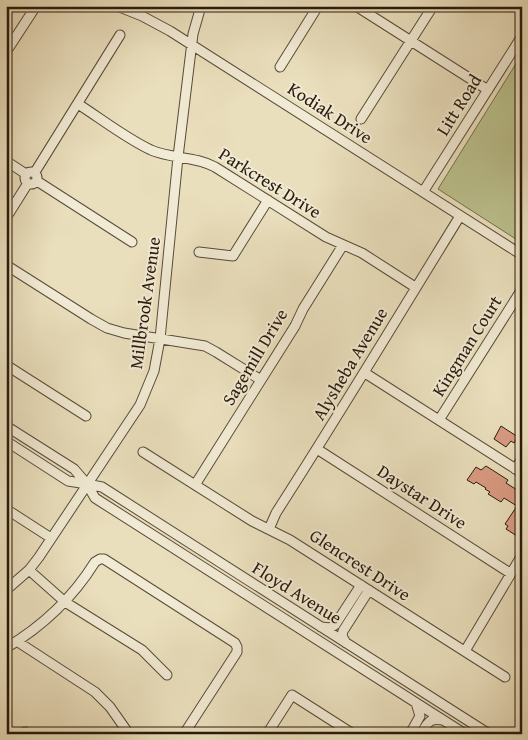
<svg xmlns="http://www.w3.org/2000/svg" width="528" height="740" font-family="'Gentium Book Plus',serif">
	<rect width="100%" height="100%" fill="#eadfbd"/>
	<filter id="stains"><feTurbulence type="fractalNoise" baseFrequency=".004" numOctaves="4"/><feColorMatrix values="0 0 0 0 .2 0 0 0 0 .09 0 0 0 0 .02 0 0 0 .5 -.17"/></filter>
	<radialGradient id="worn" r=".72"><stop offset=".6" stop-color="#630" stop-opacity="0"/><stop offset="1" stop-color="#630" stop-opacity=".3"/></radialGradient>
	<!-- green -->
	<path fill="#bbc18e" stroke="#726e4c" d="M 522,54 L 522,243 L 438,189 Z"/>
	<!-- building -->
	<path fill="#da9b83" stroke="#291a0b" d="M 501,426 L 518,437 L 514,443 L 511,441 L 506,447 L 494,439 Z
		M 486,466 L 508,480 L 506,483 L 522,493 L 522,516 L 516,525 L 521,529 L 517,536 L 506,529 L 508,526 L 505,524 L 517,506 L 504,498 L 501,502 L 488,494 L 490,492 L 485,489 L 486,488 L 476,482 L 474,484 L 467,480 L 476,467 L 481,470 Z"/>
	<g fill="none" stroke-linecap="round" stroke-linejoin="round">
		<defs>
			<path id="minor" d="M 117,6 L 142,16 L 170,31 L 522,255
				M 356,6 L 488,90
				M 6,52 L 36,6
				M 280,67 L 318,6
				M 78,104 C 100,118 127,139 151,150 C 172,159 195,156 215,167 L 326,237 L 362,253 L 415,287
				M 361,119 L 433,6
				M 6,161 L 26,174
				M25 178a6 6 0 1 1 12 0a6 6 0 1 1-12 0Z
				M 35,172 L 120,35
				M 37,181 L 132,242
				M 423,192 L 522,36
				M 6,218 L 28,183
				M 199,252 L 233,256 L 268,200
				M 6,265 L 91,319 L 107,328 L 124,333 L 205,346 L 216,352 L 261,380
				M 6,365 L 86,416
				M 365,373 L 522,473
				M 439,420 L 522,289
				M 6,426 L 74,469 L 87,484 L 102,487 L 489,734
				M 6,441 L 68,481 L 87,484 L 95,498 L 465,734
				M 317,449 L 510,573
				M 143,452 L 252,521 L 290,540 L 505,677
				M 515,469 L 522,459
				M 195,485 L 295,326 L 303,309 L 343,245
				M 6,509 L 51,538
				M 269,529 L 276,513 C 339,415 399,315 460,216
				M 29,570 L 65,602 L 142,650 L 167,675
				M 6,590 L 29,570 L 39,557 L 140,405 L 154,371 L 160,339 L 178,157 L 193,34 L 201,6
				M 321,627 L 330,628 L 335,625 L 361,585
				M 18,642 L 95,692 L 110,707 L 129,734
				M 346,643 L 342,636 L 343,631 L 369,590
				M 6,648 C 43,626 72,599 95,562 L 100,559 L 104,559 L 235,643 L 237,647 L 237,652 L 184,734
				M 465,651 L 522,555
				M 22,734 L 25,732
				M 267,734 L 292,695 L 353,734
				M 410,734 L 420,716 L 416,703
				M 421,734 C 428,722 429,718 443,720"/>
		</defs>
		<!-- minor casing -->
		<use href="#minor" stroke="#594b38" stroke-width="11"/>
		<!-- minor -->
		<use href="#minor" stroke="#f1ead4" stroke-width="9"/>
	</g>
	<g text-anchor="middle" stroke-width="4" stroke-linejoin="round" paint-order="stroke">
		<!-- street labels -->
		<g font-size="18" fill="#291a0b" stroke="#f1ead4">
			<text transform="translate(459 105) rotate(-58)" y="6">Litt Road</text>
			<text transform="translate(330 113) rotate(33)" y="6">Kodiak Drive</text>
			<text transform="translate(270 183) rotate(32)" y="6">Parkcrest Drive</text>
			<text transform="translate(145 303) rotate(-82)" y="6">Millbrook Avenue</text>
			<text transform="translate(467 346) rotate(-58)" y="6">Kingman Court</text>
			<text transform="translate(255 357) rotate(-59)" y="6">Sagemill Drive</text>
			<text transform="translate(350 364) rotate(-59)" y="6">Alysheba Avenue</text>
			<text transform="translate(422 497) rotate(33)" y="6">Daystar Drive</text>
			<text transform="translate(360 565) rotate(33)" y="6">Glencrest Drive</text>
			<text transform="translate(297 593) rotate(32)" y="6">Floyd Avenue</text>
		</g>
	</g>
	<!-- margin -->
	<rect width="528" height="740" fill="none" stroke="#eadfbd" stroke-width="25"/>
	<rect x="8" y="8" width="513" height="725" fill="none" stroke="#291a0b" stroke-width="2.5"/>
	<rect x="12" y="12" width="503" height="715" fill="none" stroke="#291a0b"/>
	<rect width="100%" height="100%" filter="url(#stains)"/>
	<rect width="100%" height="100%" fill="url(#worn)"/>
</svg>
